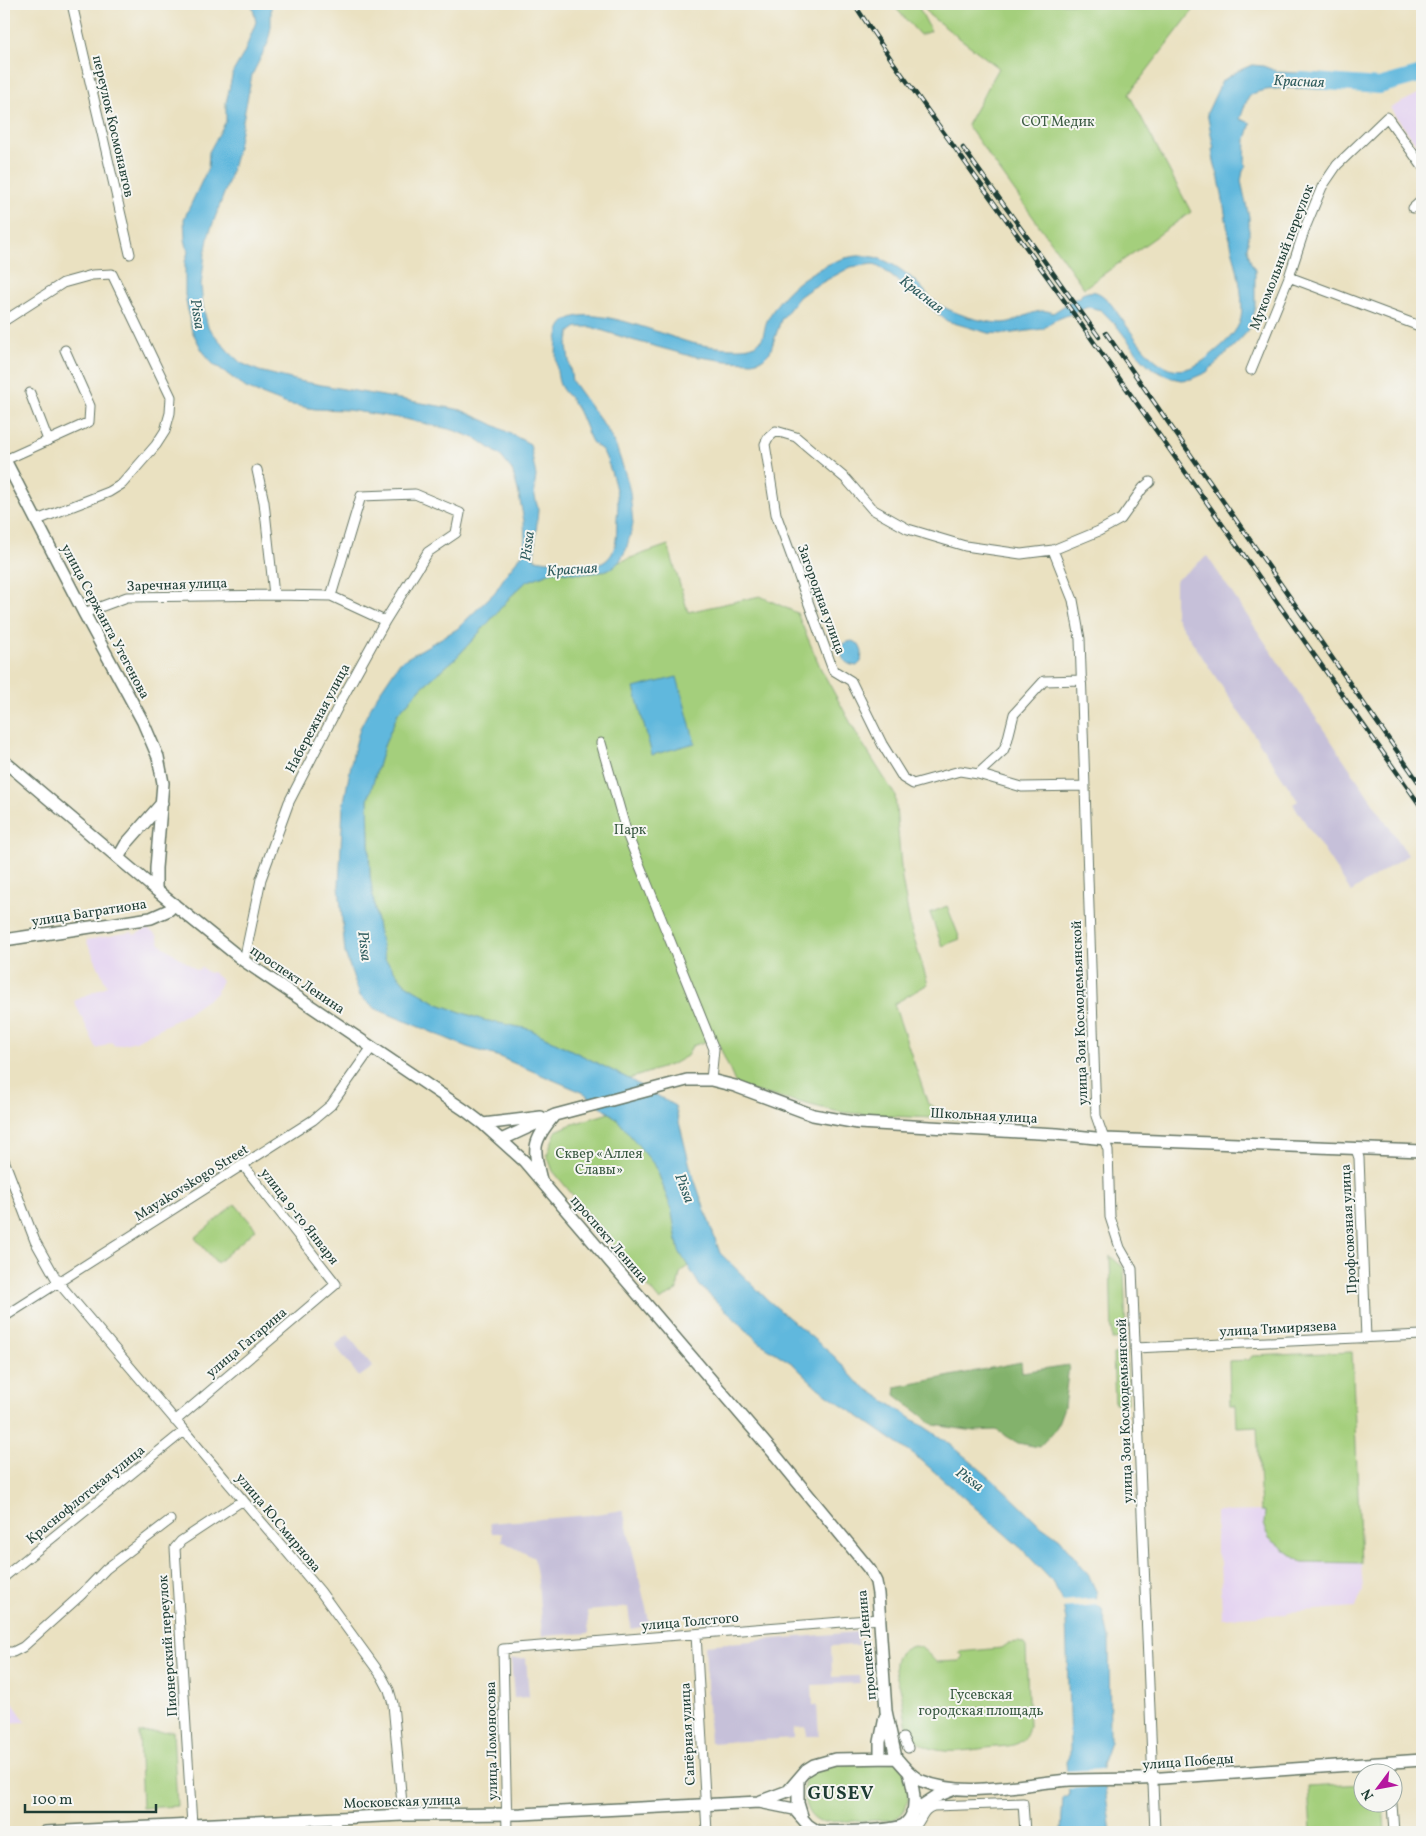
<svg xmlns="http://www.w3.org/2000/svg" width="1426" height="1836" font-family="Vollkorn,serif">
	<rect width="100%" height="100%" fill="#f6f6f2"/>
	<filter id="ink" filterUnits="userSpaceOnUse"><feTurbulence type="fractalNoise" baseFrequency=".02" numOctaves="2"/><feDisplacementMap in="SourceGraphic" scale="10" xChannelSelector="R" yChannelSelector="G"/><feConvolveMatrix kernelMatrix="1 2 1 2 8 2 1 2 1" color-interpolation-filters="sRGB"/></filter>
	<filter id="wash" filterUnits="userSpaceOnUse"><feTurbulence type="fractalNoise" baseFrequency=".0096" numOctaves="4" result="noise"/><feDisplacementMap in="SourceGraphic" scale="20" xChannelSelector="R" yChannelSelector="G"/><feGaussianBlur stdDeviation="1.12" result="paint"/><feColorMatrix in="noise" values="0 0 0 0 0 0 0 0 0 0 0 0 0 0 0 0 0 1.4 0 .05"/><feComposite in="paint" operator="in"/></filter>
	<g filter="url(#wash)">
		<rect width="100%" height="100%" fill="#eae1c1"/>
		<!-- built -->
		<path fill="#e4d3f1" d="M 1422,92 L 1422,152 L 1390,108 Z
			M 147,929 L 157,935 L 160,944 L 197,970 L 202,968 L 209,973 L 212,972 L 222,980 L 217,991 L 218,992 L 185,1015 L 136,1041 L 115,1046 L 111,1042 L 97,1049 L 74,1001 L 107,986 L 86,940 L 132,932 L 134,935 Z
			M 1265,1511 L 1264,1524 L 1301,1562 L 1361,1563 L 1363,1591 L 1356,1607 L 1288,1612 L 1287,1614 L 1222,1618 L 1220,1562 L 1216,1549 L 1216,1512 Z
			M 4,1690 L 26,1722 L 4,1723 Z"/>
		<!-- industrial -->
		<path fill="#c6c0d9" d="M 1207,556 L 1408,855 L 1351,892 L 1293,804 L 1298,801 L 1175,616 L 1175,581 Z
			M 348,1335 L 373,1367 L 359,1377 L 335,1345 Z
			M 623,1510 L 650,1625 L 631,1629 L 628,1607 L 587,1611 L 589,1633 L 542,1636 L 538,1582 L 534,1558 L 502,1541 L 502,1533 L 492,1533 L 490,1523 L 589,1515 Z
			M 857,1632 L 858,1645 L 831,1646 L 832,1677 L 859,1676 L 860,1683 L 812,1685 L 813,1705 L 817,1705 L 819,1736 L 807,1736 L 806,1727 L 794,1728 L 794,1738 L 710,1743 L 705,1645 Z
			M 526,1658 L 529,1697 L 514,1698 L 511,1659 Z"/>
		<!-- green -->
		<path fill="#a4cf7c" stroke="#628658" d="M 892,4 L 917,4 L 931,31 L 920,35 Z
			M 923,4 L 1198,4 L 1129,94 L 1191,212 L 1084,288 L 967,125 L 999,68 L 929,15 Z
			M 668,545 L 688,612 L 760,596 L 797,613 L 821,669 L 859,738 L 895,795 L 902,879 L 911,929 L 928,984 L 894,1004 L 928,1104 L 950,1115 L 962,1119 L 884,1116 L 839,1112 L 737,1087 L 716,1038 L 692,1046 L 687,1056 L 673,1064 L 629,1079 L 529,1029 L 483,1020 L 438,1004 L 404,983 L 385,959 L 378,929 L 370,876 L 368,800 L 384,746 L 398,713 L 423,686 L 456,658 L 488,623 L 510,597 L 526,582 L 554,570 L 583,574 L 601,572 L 612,568 L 619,562 Z
			M 947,906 L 960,939 L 942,946 L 930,913 Z
			M 609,1113 L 616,1118 L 639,1144 L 656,1167 L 671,1208 L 679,1251 L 689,1265 L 680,1273 L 677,1290 L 660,1301 L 553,1171 L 547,1155 L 556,1131 L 570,1125 Z
			M 235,1204 L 256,1229 L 217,1263 L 195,1238 Z
			M 1110,1256 L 1124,1268 L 1126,1339 L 1112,1340 Z
			M 1352,1352 L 1361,1563 L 1301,1562 L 1269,1538 L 1264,1524 L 1265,1511 L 1261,1511 L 1257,1426 L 1237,1427 L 1236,1405 L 1230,1405 L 1229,1361 L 1249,1360 L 1252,1356 Z
			M 1126,1353 L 1128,1403 L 1115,1404 L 1113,1354 Z
			M 1019,1642 L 1024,1644 L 1026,1647 L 1029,1726 C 1026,1746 1011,1746 995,1747 C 975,1749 949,1755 930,1748 C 900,1737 907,1714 901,1691 C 897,1676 888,1660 904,1650 C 909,1647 913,1645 919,1647 C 926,1650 931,1657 936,1662 L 959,1661 L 963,1656 L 959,1652 L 1002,1648 L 1009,1643 Z
			M 173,1731 L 177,1806 L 142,1808 L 139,1733 Z
			M 896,1761 C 898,1764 903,1767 904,1770 C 912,1784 911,1817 890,1820 L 820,1822 C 803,1815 801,1791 806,1775 L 821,1764 Z
			M 1363,1784 L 1364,1804 L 1383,1804 L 1385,1832 L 1311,1832 L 1308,1787 Z"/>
		<!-- forest -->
		<path fill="#83b26c" stroke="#517850" d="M 1021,1362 L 1022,1372 L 1069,1365 L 1064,1407 L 1056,1429 L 1039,1447 L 1018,1443 L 996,1430 L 974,1431 L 934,1425 L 895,1395 L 896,1387 Z"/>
		<!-- water -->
		<path fill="#60b8dd" stroke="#407a88" d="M 252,4 L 271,4 L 271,26 L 268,43 L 252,75 L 237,151 L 228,183 L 209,234 L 205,254 L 201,285 L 203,307 L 208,327 L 229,352 L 241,363 L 259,371 L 299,381 L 461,410 L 488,422 L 530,444 L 536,476 L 534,492 L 538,509 L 534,559 L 549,561 L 553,560 C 568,564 585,571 600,564 C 619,556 616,535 617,518 C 617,514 618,509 618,505 C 618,492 609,461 602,450 C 599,447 595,446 592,442 C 585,429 582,414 573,402 C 569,396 563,392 560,385 C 555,372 554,336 562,325 C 582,298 666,337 692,343 C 705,346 722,348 735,348 C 744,348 754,348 760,341 C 765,336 764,327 767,321 C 778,298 797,280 819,269 C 858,248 882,252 915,281 C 921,286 926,294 933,300 C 942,308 957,313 968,317 C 979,320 991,323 1003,323 C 1020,322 1037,305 1053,313 L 1076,298 L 1079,299 L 1082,294 C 1086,292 1092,291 1096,292 C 1105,295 1113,306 1118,314 C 1144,348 1167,395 1213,353 C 1224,344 1238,332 1241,318 C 1245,293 1234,259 1229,235 C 1225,216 1223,197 1219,179 C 1216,168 1213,160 1212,149 L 1214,149 L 1207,113 L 1222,81 L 1238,71 L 1252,65 L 1263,66 L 1279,72 L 1322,74 L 1322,89 C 1307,89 1259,85 1249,97 C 1245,103 1243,112 1240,119 L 1251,123 L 1246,139 L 1245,164 L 1247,165 L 1243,171 L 1241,181 L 1249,217 L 1249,235 L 1247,248 L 1251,263 L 1255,270 L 1255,310 L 1248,331 L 1236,344 L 1207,372 L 1191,379 L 1181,380 L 1172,378 L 1154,370 L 1142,359 L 1116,325 L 1101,310 L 1088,307 L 1053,321 L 1043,329 L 1005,334 L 988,333 L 947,321 L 884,270 L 873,264 L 851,267 L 810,289 L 799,297 L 781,320 L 770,352 L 763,359 L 753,362 L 727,361 L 687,355 L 632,340 L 591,327 L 577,327 L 570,332 L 567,346 L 572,381 L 608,431 L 617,449 L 626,476 L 630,492 L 633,524 L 626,550 L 619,562 L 612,568 L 601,572 L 583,574 L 554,571 L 526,582 L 510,597 L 488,623 L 456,658 L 423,686 L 398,713 L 384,746 L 368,800 L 370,876 L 378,929 L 385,959 L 404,983 L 438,1004 L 483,1020 L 529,1029 L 629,1079 L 675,1106 L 691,1170 L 720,1253 L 769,1301 L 835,1357 L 857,1382 L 950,1444 L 1002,1488 L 1039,1524 L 1060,1539 L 1089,1576 L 1097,1593 L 1096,1603 L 1102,1609 L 1109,1638 L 1110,1742 L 1102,1765 L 1111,1832 L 1061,1832 L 1063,1797 L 1067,1797 L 1069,1793 L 1066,1762 L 1070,1754 L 1070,1745 L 1066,1620 L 1062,1599 L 1051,1580 L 1022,1549 L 921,1460 L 818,1388 L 793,1364 L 760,1343 L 700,1286 L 679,1251 L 671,1208 L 656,1167 L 616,1118 L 584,1093 L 497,1056 L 467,1047 L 374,1008 L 360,996 L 345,953 L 339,886 L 343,807 L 353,754 L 360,728 L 375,699 L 400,662 L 457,629 L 495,592 L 507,573 L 523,553 L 525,540 L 524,521 L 518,490 L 512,470 L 500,455 L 477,439 L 453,430 L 405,419 L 348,410 L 315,409 L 287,404 L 246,388 L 218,367 L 214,366 L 202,350 L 192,331 L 185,295 L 185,262 L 188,252 L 185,239 L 184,219 L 208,168 L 209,152 L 226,121 L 226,103 L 233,72 L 244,53 L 256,22 Z
			M 852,641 L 859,644 L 862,652 L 861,662 L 857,666 C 846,665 842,660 840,649 L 844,643 Z
			M 677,677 L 695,743 L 652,755 L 634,688 Z"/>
		<!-- pier -->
		<path fill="#eae1c1" d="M 1099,1598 L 1099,1605 L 1061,1608 L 1061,1601 Z
			M 1105,1769 L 1107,1786 L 1066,1789 L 1065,1771 Z"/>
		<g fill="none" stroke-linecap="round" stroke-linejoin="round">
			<!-- river -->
			<path stroke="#60b8dd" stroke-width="16" d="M 1301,80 L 1379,86 L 1422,74"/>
		</g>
	</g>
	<g filter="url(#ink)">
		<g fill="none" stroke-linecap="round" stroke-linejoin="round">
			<defs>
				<path id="minor" d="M 72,4 L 130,254
					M 1413,208 L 1422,200
					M 1289,277 L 1422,327
					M 4,321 L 63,283 L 92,275 L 112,274 L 171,397 L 170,413 L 165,431 L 156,445 L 122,484 L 109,492 L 37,520
					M 1251,370 L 1289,277 L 1305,228 L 1322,187 L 1337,165 L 1387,117 L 1422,166
					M 30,393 L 48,440
					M 5,460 L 89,422 L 90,406 L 65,350
					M 257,470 L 264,502 L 274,595
					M 1053,550 L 1073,600 L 1080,639 L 1096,1116 L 1108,1150 L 1110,1217 L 1120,1248 L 1132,1269 L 1155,1832
					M 84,613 L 127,597 L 274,595 L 331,596 L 385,621
					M 601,743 L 627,834 L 714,1049 L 711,1080
					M 978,774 L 1003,751 L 1007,742 L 1014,714 L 1044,681 L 1082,680
					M 1085,786 L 1022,787 L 978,774 L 960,771 L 913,784 L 903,778 L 882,744 L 851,681 L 833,670 L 776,514 L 765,444 L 768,438 L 776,431 L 796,437 L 846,479 L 872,509 L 908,529 L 965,546 L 1021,554 L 1053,550 L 1099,531 L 1121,519 L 1143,488 L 1150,482
					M 244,961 L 261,879 L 289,802 L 343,697 L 385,621 L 428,552 L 456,533 L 460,513 L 415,494 L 361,496 L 331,596
					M 1356,1149 L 1359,1158 L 1366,1338
					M 4,1160 L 35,1241 L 58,1282 L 320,1591 L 381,1675 L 389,1690 L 393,1704 L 403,1815
					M 4,1317 L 313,1120 L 331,1105 L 372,1047
					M 1135,1348 L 1422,1335
					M 175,1421 L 336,1284 L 243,1165
					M 4,1577 L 184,1431
					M 696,1634 L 707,1832
					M 4,1652 L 13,1652 L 23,1647 L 81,1595 L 106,1569 L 170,1520
					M 903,1738 L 908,1748
					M 1390,1762 L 1391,1774
					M 1392,1804 L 1394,1832
					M 335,1818 L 336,1832
					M 192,1825 L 175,1548 L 181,1541 L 243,1500
					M 507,1832 L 503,1649 L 880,1619
					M 907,1832 C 910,1830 914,1828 917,1824 C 923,1816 923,1809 934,1806 L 1023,1803 L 1025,1832"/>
				<path id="major" d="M 4,458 L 84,613 L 143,722 L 158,757 L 163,783 L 156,868 L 156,890
					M 4,761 L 156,890 L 244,961 L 466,1111 L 483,1124 L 524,1161 L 772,1451 L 870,1570 L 876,1582 L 878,1594 L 886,1711 L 896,1758
					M 118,858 L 126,844 L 162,803
					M 4,940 L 151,918 L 169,910 L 174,904
					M 483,1124 L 541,1117
					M 501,1140 L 555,1115 L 687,1080 L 711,1080 L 735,1086 L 813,1115 L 858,1123 L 1057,1134 L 1105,1139 L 1422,1151
					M 541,1180 C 533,1149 532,1142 553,1117
					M 880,1757 L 880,1742 L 885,1717
					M 798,1780 L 798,1803 L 802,1816
					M 761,1801 L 788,1791 L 806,1770 L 814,1765 L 835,1759 L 896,1758 C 904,1766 911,1777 922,1781 C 965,1799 1024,1783 1070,1780 C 1100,1779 1131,1780 1162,1778 L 1422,1760
					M 912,1812 L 935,1797 L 955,1789
					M 45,1832 L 403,1815 L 521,1814 L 759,1802 L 794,1809 L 808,1825 L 817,1831 C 831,1832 895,1832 905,1824 C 920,1812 913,1787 909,1772"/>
			</defs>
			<!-- minor casing -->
			<use href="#minor" stroke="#667665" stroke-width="11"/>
			<!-- major casing -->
			<use href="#major" stroke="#667665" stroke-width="14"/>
			<!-- minor -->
			<use href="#minor" stroke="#fff" stroke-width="9"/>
			<!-- major -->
			<use href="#major" stroke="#fff" stroke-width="11"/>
			<defs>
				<path id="rail" d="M 854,4 L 891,59 L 1081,324 L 1422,808
					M 963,148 L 1099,337
					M 1106,333 L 1422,787"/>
			</defs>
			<!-- rail casing -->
			<use href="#rail" stroke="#1f3d34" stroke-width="4.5"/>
			<!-- rail -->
			<use href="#rail" stroke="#f6f6f2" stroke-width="2.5" stroke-dasharray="8" stroke-linecap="butt"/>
		</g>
	</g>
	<g text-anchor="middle" stroke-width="4" stroke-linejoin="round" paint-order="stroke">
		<!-- park labels -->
		<g font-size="14" fill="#3a5a42" stroke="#f6f6f2">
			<text x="1058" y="126">СОТ Медик</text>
			<text x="630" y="834">Парк</text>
			<text x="599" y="1158">Сквер «Аллея<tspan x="599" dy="16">Славы»</tspan></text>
			<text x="981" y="1699">Гусевская<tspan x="981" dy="16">городская площадь</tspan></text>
		</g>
		<!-- street labels -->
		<g font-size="14" fill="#1f3d34" stroke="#f6f6f2">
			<text transform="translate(114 126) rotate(77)" y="5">переулок Космонавтов</text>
			<text transform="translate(1281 257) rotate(-69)" y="5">Мукомольный переулок</text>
			<text transform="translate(177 584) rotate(-2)" y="5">Заречная улица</text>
			<text transform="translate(822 599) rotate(70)" y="5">Загородная улица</text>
			<text transform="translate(106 621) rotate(62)" y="5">улица Сержанта Утегенова</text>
			<text transform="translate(317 718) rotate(-62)" y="5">Набережная улица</text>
			<text transform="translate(89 912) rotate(-9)" y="5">улица Багратиона</text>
			<text transform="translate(298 979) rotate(34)" y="5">проспект Ленина</text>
			<text transform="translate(1079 1013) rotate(-92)" y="5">улица Зои Космодемьянской</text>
			<text transform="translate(984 1115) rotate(3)" y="5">Школьная улица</text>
			<text transform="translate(191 1182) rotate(-32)" y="5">Mayakovskogo Street</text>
			<text transform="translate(300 1216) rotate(52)" y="5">улица 9-го Января</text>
			<text transform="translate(1348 1229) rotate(-93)" y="5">Профсоюзная улица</text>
			<text transform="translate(610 1239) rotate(49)" y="5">проспект Ленина</text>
			<text transform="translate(1278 1328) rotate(-3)" y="5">улица Тимирязева</text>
			<text transform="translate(246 1342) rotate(-40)" y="5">улица Гагарина</text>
			<text transform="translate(1124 1411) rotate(-92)" y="5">улица Зои Космодемьянской</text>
			<text transform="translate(85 1494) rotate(-39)" y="5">Краснофлотская улица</text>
			<text transform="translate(279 1522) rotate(50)" y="5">улица Ю.Смирнова</text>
			<text transform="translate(690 1621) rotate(-5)" y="5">улица Толстого</text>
			<text transform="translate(866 1645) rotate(-95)" y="5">проспект Ленина</text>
			<text transform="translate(167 1646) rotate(-94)" y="5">Пионерский переулок</text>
			<text transform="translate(687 1734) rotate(-93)" y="5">Сапёрная улица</text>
			<text transform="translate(491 1741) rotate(-91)" y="5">улица Ломоносова</text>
			<text transform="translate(1188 1761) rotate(-4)" y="5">улица Победы</text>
			<text transform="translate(402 1801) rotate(-2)" y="5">Московская улица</text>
		</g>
		<!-- water labels -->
		<g font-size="15" font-style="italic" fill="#2f5c5e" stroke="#f6f6f2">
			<text transform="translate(1299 81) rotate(2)" y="5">Красная</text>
			<text transform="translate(922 294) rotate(38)" y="5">Красная</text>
			<text transform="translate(198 314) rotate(81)" y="5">Pissa</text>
			<text transform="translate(527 546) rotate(-83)" y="5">Pissa</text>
			<text transform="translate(572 569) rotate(-4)" y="5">Красная</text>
			<text transform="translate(365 946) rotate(83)" y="5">Pissa</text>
			<text transform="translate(685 1188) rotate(69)" y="5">Pissa</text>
			<text transform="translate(970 1479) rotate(36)" y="5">Pissa</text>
		</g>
		<!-- district labels -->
		<g font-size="19" font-weight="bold" letter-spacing="1" fill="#1f3d34" stroke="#f6f6f2">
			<text x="841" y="1799">GUSEV</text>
		</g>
	</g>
	<!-- margin -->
	<rect width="1426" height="1836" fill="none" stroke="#f6f6f2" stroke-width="20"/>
	<!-- north arrow -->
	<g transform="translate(1378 1788) rotate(238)"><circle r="24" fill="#f6f6f2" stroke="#a0aca6"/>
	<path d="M0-4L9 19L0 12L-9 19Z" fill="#b5179e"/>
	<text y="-8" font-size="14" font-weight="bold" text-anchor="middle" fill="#1f3d34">N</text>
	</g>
	<!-- scale -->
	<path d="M25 1804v8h131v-8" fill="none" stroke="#1f3d34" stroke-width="2.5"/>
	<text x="32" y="1804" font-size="15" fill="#1f3d34" stroke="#f6f6f2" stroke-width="4" paint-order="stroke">100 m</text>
</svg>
